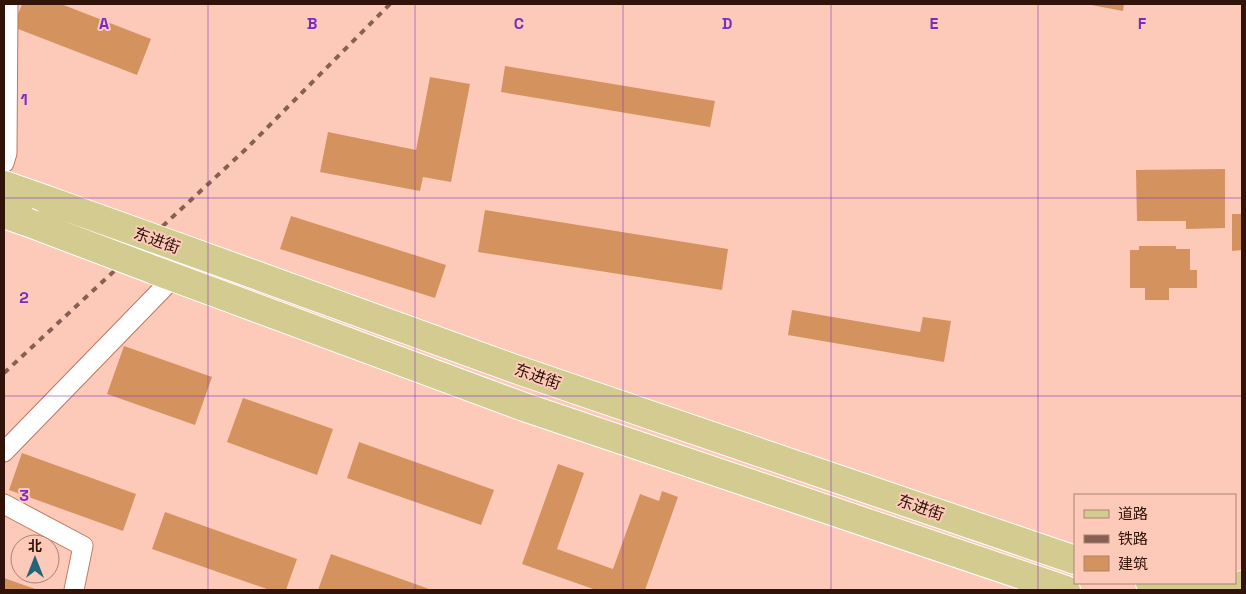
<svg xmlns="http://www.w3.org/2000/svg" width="1246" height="594" font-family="'Space Grotesk','Noto Sans SC',sans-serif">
	<rect width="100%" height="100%" fill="#fdcab9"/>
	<!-- building -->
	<path fill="#d4935e" d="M 22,4 L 61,4 L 151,39 L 137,75 L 13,27 Z
		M 1086,4 L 1124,4 L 1123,11 Z
		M 505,66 L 715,101 L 710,127 L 501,92 Z
		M 430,77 L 470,84 L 451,182 L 423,177 L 420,191 L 320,172 L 328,132 L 416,150 Z
		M 1225,169 L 1225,228 L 1186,229 L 1186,221 L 1137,221 L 1136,170 Z
		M 485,210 L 728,249 L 722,290 L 478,252 Z
		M 1232,214 L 1242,214 L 1242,250 L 1232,251 Z
		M 291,216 L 446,265 L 435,298 L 280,249 Z
		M 1139,246 L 1176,246 L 1176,249 L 1190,249 L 1190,270 L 1197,270 L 1197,288 L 1169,288 L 1169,300 L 1145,300 L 1145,288 L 1130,288 L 1130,250 L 1139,250 Z
		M 792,310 L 920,332 L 923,317 L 951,321 L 944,362 L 788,335 Z
		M 124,346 L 212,377 L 195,425 L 107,394 Z
		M 243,398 L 333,429 L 317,475 L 227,442 Z
		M 359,442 L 494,490 L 481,525 L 347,478 Z
		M 22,453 L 136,494 L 123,531 L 9,490 Z
		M 558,464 L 584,473 L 557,549 L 613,569 L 640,494 L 659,501 L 662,491 L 678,497 L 645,590 L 596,590 L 522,564 Z
		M 165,512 L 297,559 L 286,590 L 270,590 L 152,549 Z
		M 331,554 L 432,590 L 318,590 Z
		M 4,578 L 38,590 L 4,590 Z"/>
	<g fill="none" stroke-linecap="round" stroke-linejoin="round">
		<defs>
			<path id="street" d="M 4,163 L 7,153 L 8,4
				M 4,452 L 174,277
				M 4,504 L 83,546 L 74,590"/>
			<path id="primary" d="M 4,185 L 47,200
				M 4,214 L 27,222
				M 178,247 L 518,370 L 1075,560
				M 154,270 L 524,407 L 1066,590
				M 1150,583 L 1229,588 L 1242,585"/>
		</defs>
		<!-- street casing -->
		<use href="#street" stroke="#c2755b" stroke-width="21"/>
		<!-- primary casing -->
		<use href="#primary" stroke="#fff" stroke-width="30"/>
		<!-- street -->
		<use href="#street" stroke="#fff" stroke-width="19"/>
		<!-- primary -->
		<use href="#primary" stroke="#d4cb91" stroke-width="28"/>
		<!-- rail -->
		<path stroke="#876053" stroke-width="4" stroke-dasharray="6 6" stroke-linecap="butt" d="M 4,373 L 246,149 L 390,4"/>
		<defs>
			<path id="primary-bridge" d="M 47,200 L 178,247
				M 27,222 L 154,270"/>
		</defs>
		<!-- primary-bridge casing -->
		<use href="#primary-bridge" stroke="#fff" stroke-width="30" stroke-linecap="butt"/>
		<!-- primary-bridge -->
		<use href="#primary-bridge" stroke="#d4cb91" stroke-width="28"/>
	</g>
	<!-- grid -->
	<path fill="none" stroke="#7b2cbf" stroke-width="1" stroke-opacity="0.55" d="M 208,4 L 208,590M 415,4 L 415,590M 623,4 L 623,590M 831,4 L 831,590M 1038,4 L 1038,590M 4,198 L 1242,198M 4,396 L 1242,396"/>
	<g text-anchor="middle" stroke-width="4" stroke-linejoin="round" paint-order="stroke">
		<!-- street labels -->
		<g font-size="16" fill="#311309" stroke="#fdcab9">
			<text transform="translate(157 240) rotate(20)" y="6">东进街</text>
			<text transform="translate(538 376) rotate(19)" y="6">东进街</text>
			<text transform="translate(921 507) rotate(19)" y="6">东进街</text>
		</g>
	</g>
	<g font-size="16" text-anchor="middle" font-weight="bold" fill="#7b2cbf" stroke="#fdcab9" stroke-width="4" stroke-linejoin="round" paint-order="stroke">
		<text x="104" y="29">A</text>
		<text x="312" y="29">B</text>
		<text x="519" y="29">C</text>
		<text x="727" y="29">D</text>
		<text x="934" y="29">E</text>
		<text x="1142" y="29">F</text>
		<text x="24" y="105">1</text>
		<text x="24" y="303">2</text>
		<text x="24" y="501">3</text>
	</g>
	<!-- border -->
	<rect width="1246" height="594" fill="none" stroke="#311309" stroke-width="10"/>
	<!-- legend -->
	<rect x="1074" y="494" width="162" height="90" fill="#fdcab9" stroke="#ab8173"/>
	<rect x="1084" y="510" width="25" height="8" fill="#d4cb91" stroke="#ab8173"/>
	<text x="1118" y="519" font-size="15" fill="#311309">道路</text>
	<rect x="1084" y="535" width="25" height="8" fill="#876053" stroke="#ab8173"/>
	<text x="1118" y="544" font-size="15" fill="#311309">铁路</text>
	<rect x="1084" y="556" width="25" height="15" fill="#d4935e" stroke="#ab8173"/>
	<text x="1118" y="569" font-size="15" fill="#311309">建筑</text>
	<!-- north arrow -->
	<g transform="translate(35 559)"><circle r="24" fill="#fdcab9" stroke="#ab8173"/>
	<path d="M0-4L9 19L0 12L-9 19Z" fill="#226578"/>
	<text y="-8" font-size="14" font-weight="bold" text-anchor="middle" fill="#311309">北</text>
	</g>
</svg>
